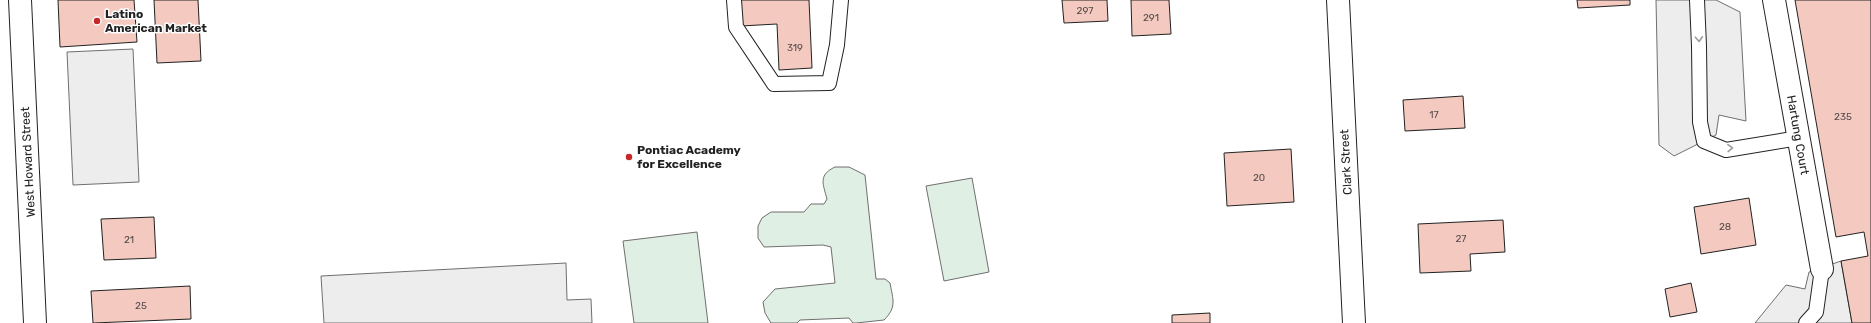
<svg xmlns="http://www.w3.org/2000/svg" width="1871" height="323" font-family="Rubik,sans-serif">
	<rect width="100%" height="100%" fill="#fff"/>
	<!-- green -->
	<path fill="#e0efe3" stroke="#6f6f6f" d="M 835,167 L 849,167 L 865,175 L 876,279 L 885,279 L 890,283 C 893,300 897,307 884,320 L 856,323 L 853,323 L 849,318 L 800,320 L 797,323 L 771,323 L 765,313 L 763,302 L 775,289 L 835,283 L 831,247 L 823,245 L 764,247 L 758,238 L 758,226 L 762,218 L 771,212 L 804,212 L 811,204 L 824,204 L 827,199 C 823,184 818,175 835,167 Z
		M 972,178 L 989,272 L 944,281 L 926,186 Z
		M 697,232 L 708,323 L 634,323 L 623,241 Z"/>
	<!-- parking -->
	<path fill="#ededed" stroke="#6f6f6f" d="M 1656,0 L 1716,0 L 1740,12 L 1746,121 L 1719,115 L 1716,135 L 1674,156 L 1659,145 Z
		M 133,49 L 139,182 L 73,185 L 67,52 Z
		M 1841,261 L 1852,323 L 1755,323 L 1786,285 L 1805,289 L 1809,272 Z
		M 566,263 L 567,300 L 591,299 L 592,323 L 324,323 L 321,276 Z"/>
	<!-- building -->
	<path fill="#f3c9c0" stroke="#222" d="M 58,0 L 134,0 L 137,42 L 60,47 Z
		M 154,0 L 198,0 L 201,61 L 157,63 Z
		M 740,0 L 809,0 L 812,68 L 779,70 L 777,24 L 741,26 Z
		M 1062,0 L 1107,0 L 1108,21 L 1064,23 Z
		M 1131,0 L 1169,0 L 1171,34 L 1132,36 Z
		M 1577,0 L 1630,0 L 1630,5 L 1578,8 Z
		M 1795,0 L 1871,0 L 1871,323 L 1852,323 L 1841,261 L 1868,256 L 1864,232 L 1836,237 Z
		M 1463,96 L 1465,128 L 1405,131 L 1403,100 Z
		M 1291,149 L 1294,202 L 1227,206 L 1224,153 Z
		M 1749,198 L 1756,245 L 1701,254 L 1694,207 Z
		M 154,217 L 156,258 L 104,260 L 101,219 Z
		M 1503,220 L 1505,252 L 1470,254 L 1471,271 L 1420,273 L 1418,224 Z
		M 1691,283 L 1697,312 L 1670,317 L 1665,289 Z
		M 190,286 L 191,319 L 93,323 L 91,291 Z
		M 1210,313 L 1210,323 L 1172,323 L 1172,315 Z"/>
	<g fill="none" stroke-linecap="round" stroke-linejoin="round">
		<defs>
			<path id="lane" d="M 734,0 L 736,27 L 774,84 L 829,83 L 837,45 L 841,0
				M 1697,0 L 1699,46 L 1700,122 L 1704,141 L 1726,150 L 1799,138
				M 1806,323 L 1816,312 L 1822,269"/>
			<path id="street" d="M 20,0 L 35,323
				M 1338,0 L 1354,323
				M 1774,0 L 1822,269"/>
		</defs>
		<!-- lane casing -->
		<use href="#lane" stroke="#222" stroke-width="16"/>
		<!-- street casing -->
		<use href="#street" stroke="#222" stroke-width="24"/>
		<!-- lane -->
		<use href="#lane" stroke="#fff" stroke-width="14"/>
		<!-- street -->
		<use href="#street" stroke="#fff" stroke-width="22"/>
	</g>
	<!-- one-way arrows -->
	<defs><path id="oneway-chevron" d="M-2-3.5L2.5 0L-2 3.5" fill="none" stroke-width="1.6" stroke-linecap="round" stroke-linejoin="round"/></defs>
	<g stroke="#9c9c9c">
		<use href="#oneway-chevron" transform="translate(1699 39) rotate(87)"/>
		<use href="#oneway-chevron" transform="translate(1730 148) rotate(-2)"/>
	</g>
	<!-- markers -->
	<g fill="#c62828" stroke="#fff" stroke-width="1.5">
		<circle cx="97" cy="21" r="4"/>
		<circle cx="629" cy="157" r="4"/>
	</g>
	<g text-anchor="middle" stroke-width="3" stroke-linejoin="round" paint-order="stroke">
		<!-- number labels -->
		<g font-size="10" fill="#564c4a">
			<text x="1085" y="14">297</text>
			<text x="1151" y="21">291</text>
			<text x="795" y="51">319</text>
			<text x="1434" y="118">17</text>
			<text x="1843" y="120">235</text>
			<text x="1259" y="181">20</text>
			<text x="1725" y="230">28</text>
			<text x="1461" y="242">27</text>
			<text x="129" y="243">21</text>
			<text x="141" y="309">25</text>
		</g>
		<!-- poi labels -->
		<g font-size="12" font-weight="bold" fill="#222" stroke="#fff" text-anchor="start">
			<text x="105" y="18">Latino<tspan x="105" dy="14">American Market</tspan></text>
			<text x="637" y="154">Pontiac Academy<tspan x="637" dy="14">for Excellence</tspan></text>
		</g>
		<!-- street labels -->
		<g font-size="12" fill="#222" stroke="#fff">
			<text transform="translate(1798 135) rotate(80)" y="4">Hartung Court</text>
			<text transform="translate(28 162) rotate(-93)" y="4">West Howard Street</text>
			<text transform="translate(1346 162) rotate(-93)" y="4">Clark Street</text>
		</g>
	</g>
</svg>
